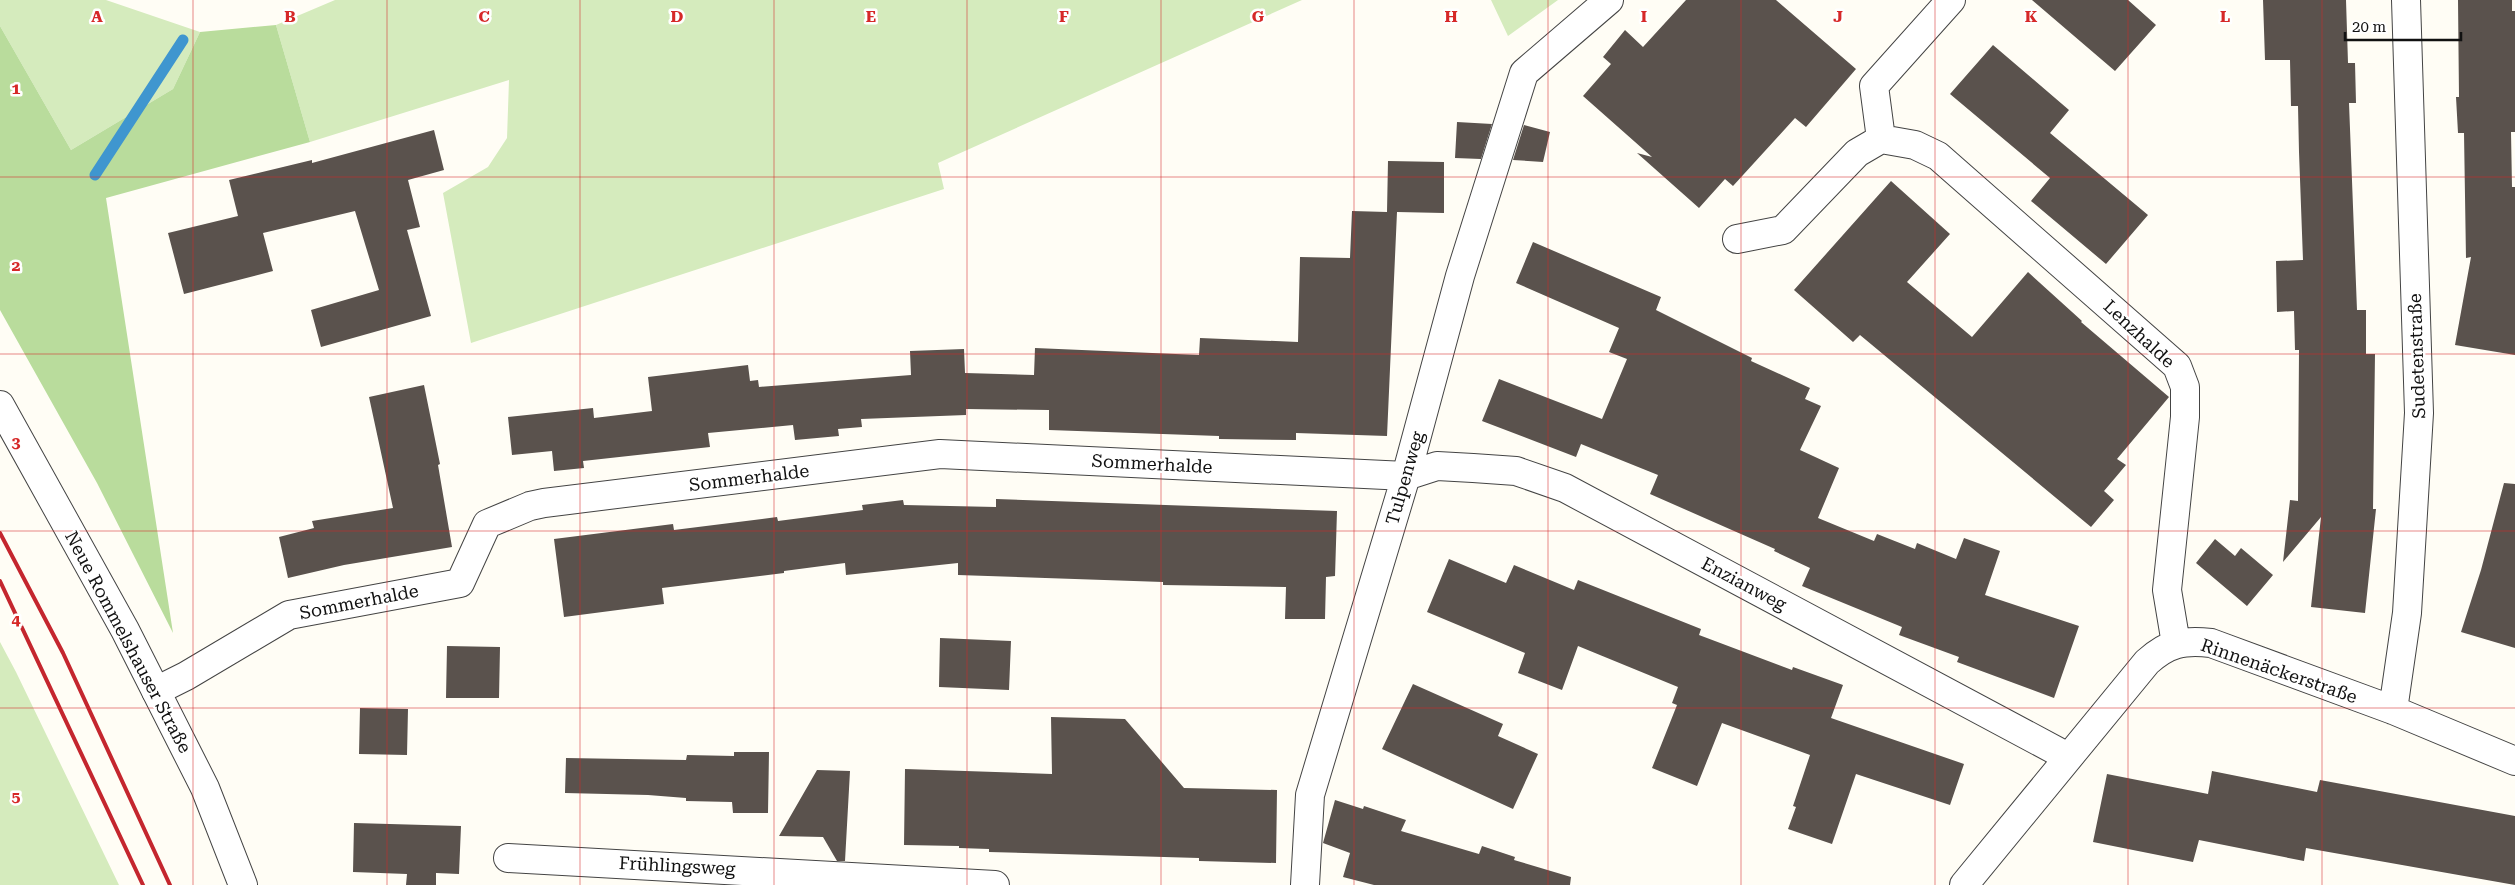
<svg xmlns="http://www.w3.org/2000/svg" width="2515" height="885" font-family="'Roboto Serif',serif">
	<rect width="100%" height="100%" fill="#fffdf5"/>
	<!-- green -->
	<path fill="#d5ebbd" d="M 0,0 L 106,0 L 200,32 L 173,89 L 71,150 L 0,26 Z
		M 335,0 L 1302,0 L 938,163 L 944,189 L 471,343 L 443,193 L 488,167 L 507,138 L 509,80 L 310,142 L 276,25 Z
		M 1491,0 L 1558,0 L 1508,36 Z
		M 0,642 L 16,672 L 119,885 L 0,885 Z"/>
	<!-- forest -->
	<path fill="#b9dc9c" d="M 276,25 L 310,142 L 106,198 L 173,633 L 97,483 L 0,310 L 0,26 L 71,150 L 173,89 L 200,32 Z"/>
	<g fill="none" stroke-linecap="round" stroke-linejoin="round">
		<!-- stream -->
		<path stroke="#3f96cf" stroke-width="11" d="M 95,175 L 183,40"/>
	</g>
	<!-- building -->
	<path fill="#5a524d" d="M 1686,0 L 1776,0 L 1856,69 L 1806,127 L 1795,118 L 1733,186 L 1725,179 L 1699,208 L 1637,153 L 1652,157 L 1583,96 L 1611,64 L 1603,57 L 1625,30 L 1643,47 Z
		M 2032,0 L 2128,0 L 2156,25 L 2115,71 Z
		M 2263,0 L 2346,0 L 2348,63 L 2355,63 L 2356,103 L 2349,103 L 2357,310 L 2366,310 L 2366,354 L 2375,354 L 2373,509 L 2376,509 L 2365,613 L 2311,607 L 2321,517 L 2283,562 L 2290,500 L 2298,501 L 2299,350 L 2295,350 L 2294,311 L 2277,312 L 2276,261 L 2303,260 L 2299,152 L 2298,106 L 2291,106 L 2290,60 L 2265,60 Z
		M 2458,0 L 2512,0 L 2512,11 L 2515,11 L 2515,132 L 2511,132 L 2512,187 L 2515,187 L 2515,355 L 2455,345 L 2471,257 L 2466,258 L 2464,133 L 2458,133 L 2456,97 L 2459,97 Z
		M 1993,45 L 2069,110 L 2050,133 L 2148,215 L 2106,264 L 2031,201 L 2050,178 L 1950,94 Z
		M 1457,122 L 1492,124 L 1481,159 L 1455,158 Z
		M 1524,125 L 1550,132 L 1543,162 L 1513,160 Z
		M 434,130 L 444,170 L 408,180 L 420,227 L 407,230 L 431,316 L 321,347 L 311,310 L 379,290 L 355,211 L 263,233 L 273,271 L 184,294 L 168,233 L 238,216 L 229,180 L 312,160 L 312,163 Z
		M 1388,161 L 1444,162 L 1444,213 L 1397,212 L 1387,436 L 1296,433 L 1296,440 L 1219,439 L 1219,436 L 1049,430 L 1049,410 L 966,409 L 966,415 L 861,419 L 862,427 L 838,429 L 839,436 L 795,440 L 793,425 L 708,433 L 710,447 L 583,461 L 584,468 L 554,471 L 552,451 L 512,455 L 508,417 L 593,408 L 594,418 L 652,411 L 648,377 L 748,365 L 750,381 L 758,380 L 759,387 L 911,375 L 910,351 L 964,349 L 965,373 L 1034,375 L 1035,348 L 1199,355 L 1200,338 L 1298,342 L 1300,257 L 1350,258 L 1352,211 L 1387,212 Z
		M 1891,181 L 1950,234 L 1907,282 L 1972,337 L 2028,272 L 2082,321 L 2081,322 L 2169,397 L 2117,459 L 2126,465 L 2104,491 L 2114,500 L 2091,527 L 1860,335 L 1853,342 L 1794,290 Z
		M 1533,242 L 1661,297 L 1656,310 L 1752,358 L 1751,361 L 1810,388 L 1805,399 L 1821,406 L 1800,450 L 1839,468 L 1818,518 L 1874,541 L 1877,534 L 1915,549 L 1917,543 L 1956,559 L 1964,538 L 2000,551 L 1985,595 L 2079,626 L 2054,698 L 1957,662 L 1959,657 L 1899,635 L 1902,627 L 1802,586 L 1810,568 L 1774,551 L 1775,549 L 1650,494 L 1658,475 L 1581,444 L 1576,457 L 1482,421 L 1499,379 L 1602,419 L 1627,359 L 1609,352 L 1619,328 L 1516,283 Z
		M 424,385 L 440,464 L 438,465 L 452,547 L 344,565 L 288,578 L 279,537 L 314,528 L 312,521 L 393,508 L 369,397 Z
		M 2504,483 L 2515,484 L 2515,648 L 2461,632 L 2481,570 Z
		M 996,499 L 1337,511 L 1335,576 L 1326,577 L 1325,619 L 1285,619 L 1286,587 L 1163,585 L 1163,582 L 958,575 L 958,563 L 846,575 L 845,563 L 784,571 L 784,573 L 662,588 L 664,604 L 564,617 L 554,539 L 673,524 L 674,530 L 777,517 L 778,521 L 863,510 L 862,505 L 903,500 L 904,505 L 996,507 Z
		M 2215,539 L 2235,556 L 2241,548 L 2273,575 L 2247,606 L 2196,563 Z
		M 1449,559 L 1506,583 L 1514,565 L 1574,590 L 1578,580 L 1701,629 L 1699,635 L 1792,670 L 1793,667 L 1843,685 L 1831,718 L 1964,764 L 1950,805 L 1856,774 L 1832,844 L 1788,829 L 1796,807 L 1793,806 L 1810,755 L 1722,723 L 1697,786 L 1652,768 L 1677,705 L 1672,703 L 1678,687 L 1578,646 L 1562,690 L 1518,673 L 1525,653 L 1427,612 Z
		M 940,638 L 1011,641 L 1009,690 L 939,687 Z
		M 447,646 L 500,647 L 499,698 L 446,698 Z
		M 1413,684 L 1503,724 L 1498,736 L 1538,754 L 1513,809 L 1382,749 Z
		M 360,708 L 408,709 L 407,755 L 359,754 Z
		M 1051,717 L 1125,719 L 1184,788 L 1277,790 L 1276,863 L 1199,861 L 1199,858 L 989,852 L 989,849 L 959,848 L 959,846 L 904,845 L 905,769 L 1052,774 Z
		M 734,752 L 769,752 L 768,813 L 733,813 L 732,802 L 686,801 L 686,798 L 648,795 L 565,793 L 566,758 L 686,760 L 687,755 L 734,756 Z
		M 817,770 L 850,771 L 845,861 L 837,861 L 823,837 L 779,836 Z
		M 2212,771 L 2317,792 L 2320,780 L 2515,816 L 2515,885 L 2306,848 L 2304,861 L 2199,840 L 2193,862 L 2093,842 L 2107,774 L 2208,794 Z
		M 1335,800 L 1363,809 L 1364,806 L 1406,820 L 1401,831 L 1479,854 L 1482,846 L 1515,857 L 1514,860 L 1571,877 L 1570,885 L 1374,885 L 1343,877 L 1350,853 L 1323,843 Z
		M 354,823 L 461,826 L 459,874 L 436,873 L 436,885 L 406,885 L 407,874 L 353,872 Z"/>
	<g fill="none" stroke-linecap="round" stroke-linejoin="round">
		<defs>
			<path id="minor" d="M 1881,139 L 1874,86 L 1951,0
				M 1737,239 L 1783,230 L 1857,153 L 1881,139 L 1915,145 L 1938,156 L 2177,366 L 2185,387 L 2185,417 L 2167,590 L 2176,644
				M 156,691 L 186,676 L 289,615 L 460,583 L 487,524 L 530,506 L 544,503 L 940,454 L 1406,476 L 1437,466 L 1473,468 L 1516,471 L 1565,488 L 2068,757
				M 2393,710 L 2407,613 L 2419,413 L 2406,0
				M 508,858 L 995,885
				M 1305,885 L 1310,795 L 1406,476 L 1460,276 L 1524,73 L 1609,0
				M 1964,885 L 2147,662 C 2168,643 2183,640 2211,643 L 2393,710 L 2515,761"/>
			<path id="tertiary" d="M 0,405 L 125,630 L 205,788 L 243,885"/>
		</defs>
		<!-- minor casing -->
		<use href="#minor" stroke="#444" stroke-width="30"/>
		<!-- tertiary casing -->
		<use href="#tertiary" stroke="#444" stroke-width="30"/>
		<!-- minor -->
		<use href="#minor" stroke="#fff" stroke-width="28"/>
		<!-- tertiary -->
		<use href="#tertiary" stroke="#fff" stroke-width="28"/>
		<!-- rail -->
		<path stroke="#c4262e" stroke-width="4" d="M 0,533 L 63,653 L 170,885
			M 0,581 L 143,885"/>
	</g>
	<!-- grid -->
	<path fill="none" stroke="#d62828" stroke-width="1" stroke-opacity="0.55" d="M 193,0 L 193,885M 387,0 L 387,885M 580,0 L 580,885M 774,0 L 774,885M 967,0 L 967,885M 1161,0 L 1161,885M 1354,0 L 1354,885M 1548,0 L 1548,885M 1741,0 L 1741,885M 1935,0 L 1935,885M 2128,0 L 2128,885M 2322,0 L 2322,885M 0,177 L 2515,177M 0,354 L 2515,354M 0,531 L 2515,531M 0,708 L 2515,708"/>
	<g text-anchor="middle" stroke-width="5" stroke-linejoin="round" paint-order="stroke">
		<!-- street labels -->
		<g font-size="18" fill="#111" stroke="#fff">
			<text transform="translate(2139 334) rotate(43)" y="6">Lenzhalde</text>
			<text transform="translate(2417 356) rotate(-92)" y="6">Sudetenstraße</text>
			<text transform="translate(1152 464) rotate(3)" y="6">Sommerhalde</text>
			<text transform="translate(749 478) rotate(-7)" y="6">Sommerhalde</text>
			<text transform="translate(1405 478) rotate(-74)" y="6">Tulpenweg</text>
			<text transform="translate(1744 584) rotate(28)" y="6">Enzianweg</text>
			<text transform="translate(359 602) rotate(-11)" y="6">Sommerhalde</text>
			<text transform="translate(128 642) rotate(62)" y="6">Neue Rommelshauser Straße</text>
			<text transform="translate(2279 671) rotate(19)" y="6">Rinnenäckerstraße</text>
			<text transform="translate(677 866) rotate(3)" y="6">Frühlingsweg</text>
		</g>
	</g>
	<g font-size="16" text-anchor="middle" font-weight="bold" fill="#d62828" stroke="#fff" stroke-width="5" stroke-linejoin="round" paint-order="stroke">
		<text x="97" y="22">A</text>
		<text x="290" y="22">B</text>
		<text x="484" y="22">C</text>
		<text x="677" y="22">D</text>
		<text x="871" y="22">E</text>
		<text x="1064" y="22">F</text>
		<text x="1258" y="22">G</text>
		<text x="1451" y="22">H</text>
		<text x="1644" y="22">I</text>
		<text x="1838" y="22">J</text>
		<text x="2031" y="22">K</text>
		<text x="2225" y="22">L</text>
		<text x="16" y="94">1</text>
		<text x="16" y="271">2</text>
		<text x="16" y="448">3</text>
		<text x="16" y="625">4</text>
		<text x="16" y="802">5</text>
	</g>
	<!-- scale -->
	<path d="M2345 32v8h116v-8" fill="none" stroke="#111111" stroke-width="2.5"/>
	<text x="2352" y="32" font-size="15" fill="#111111" stroke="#ffffff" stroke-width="4" paint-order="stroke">20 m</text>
</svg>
